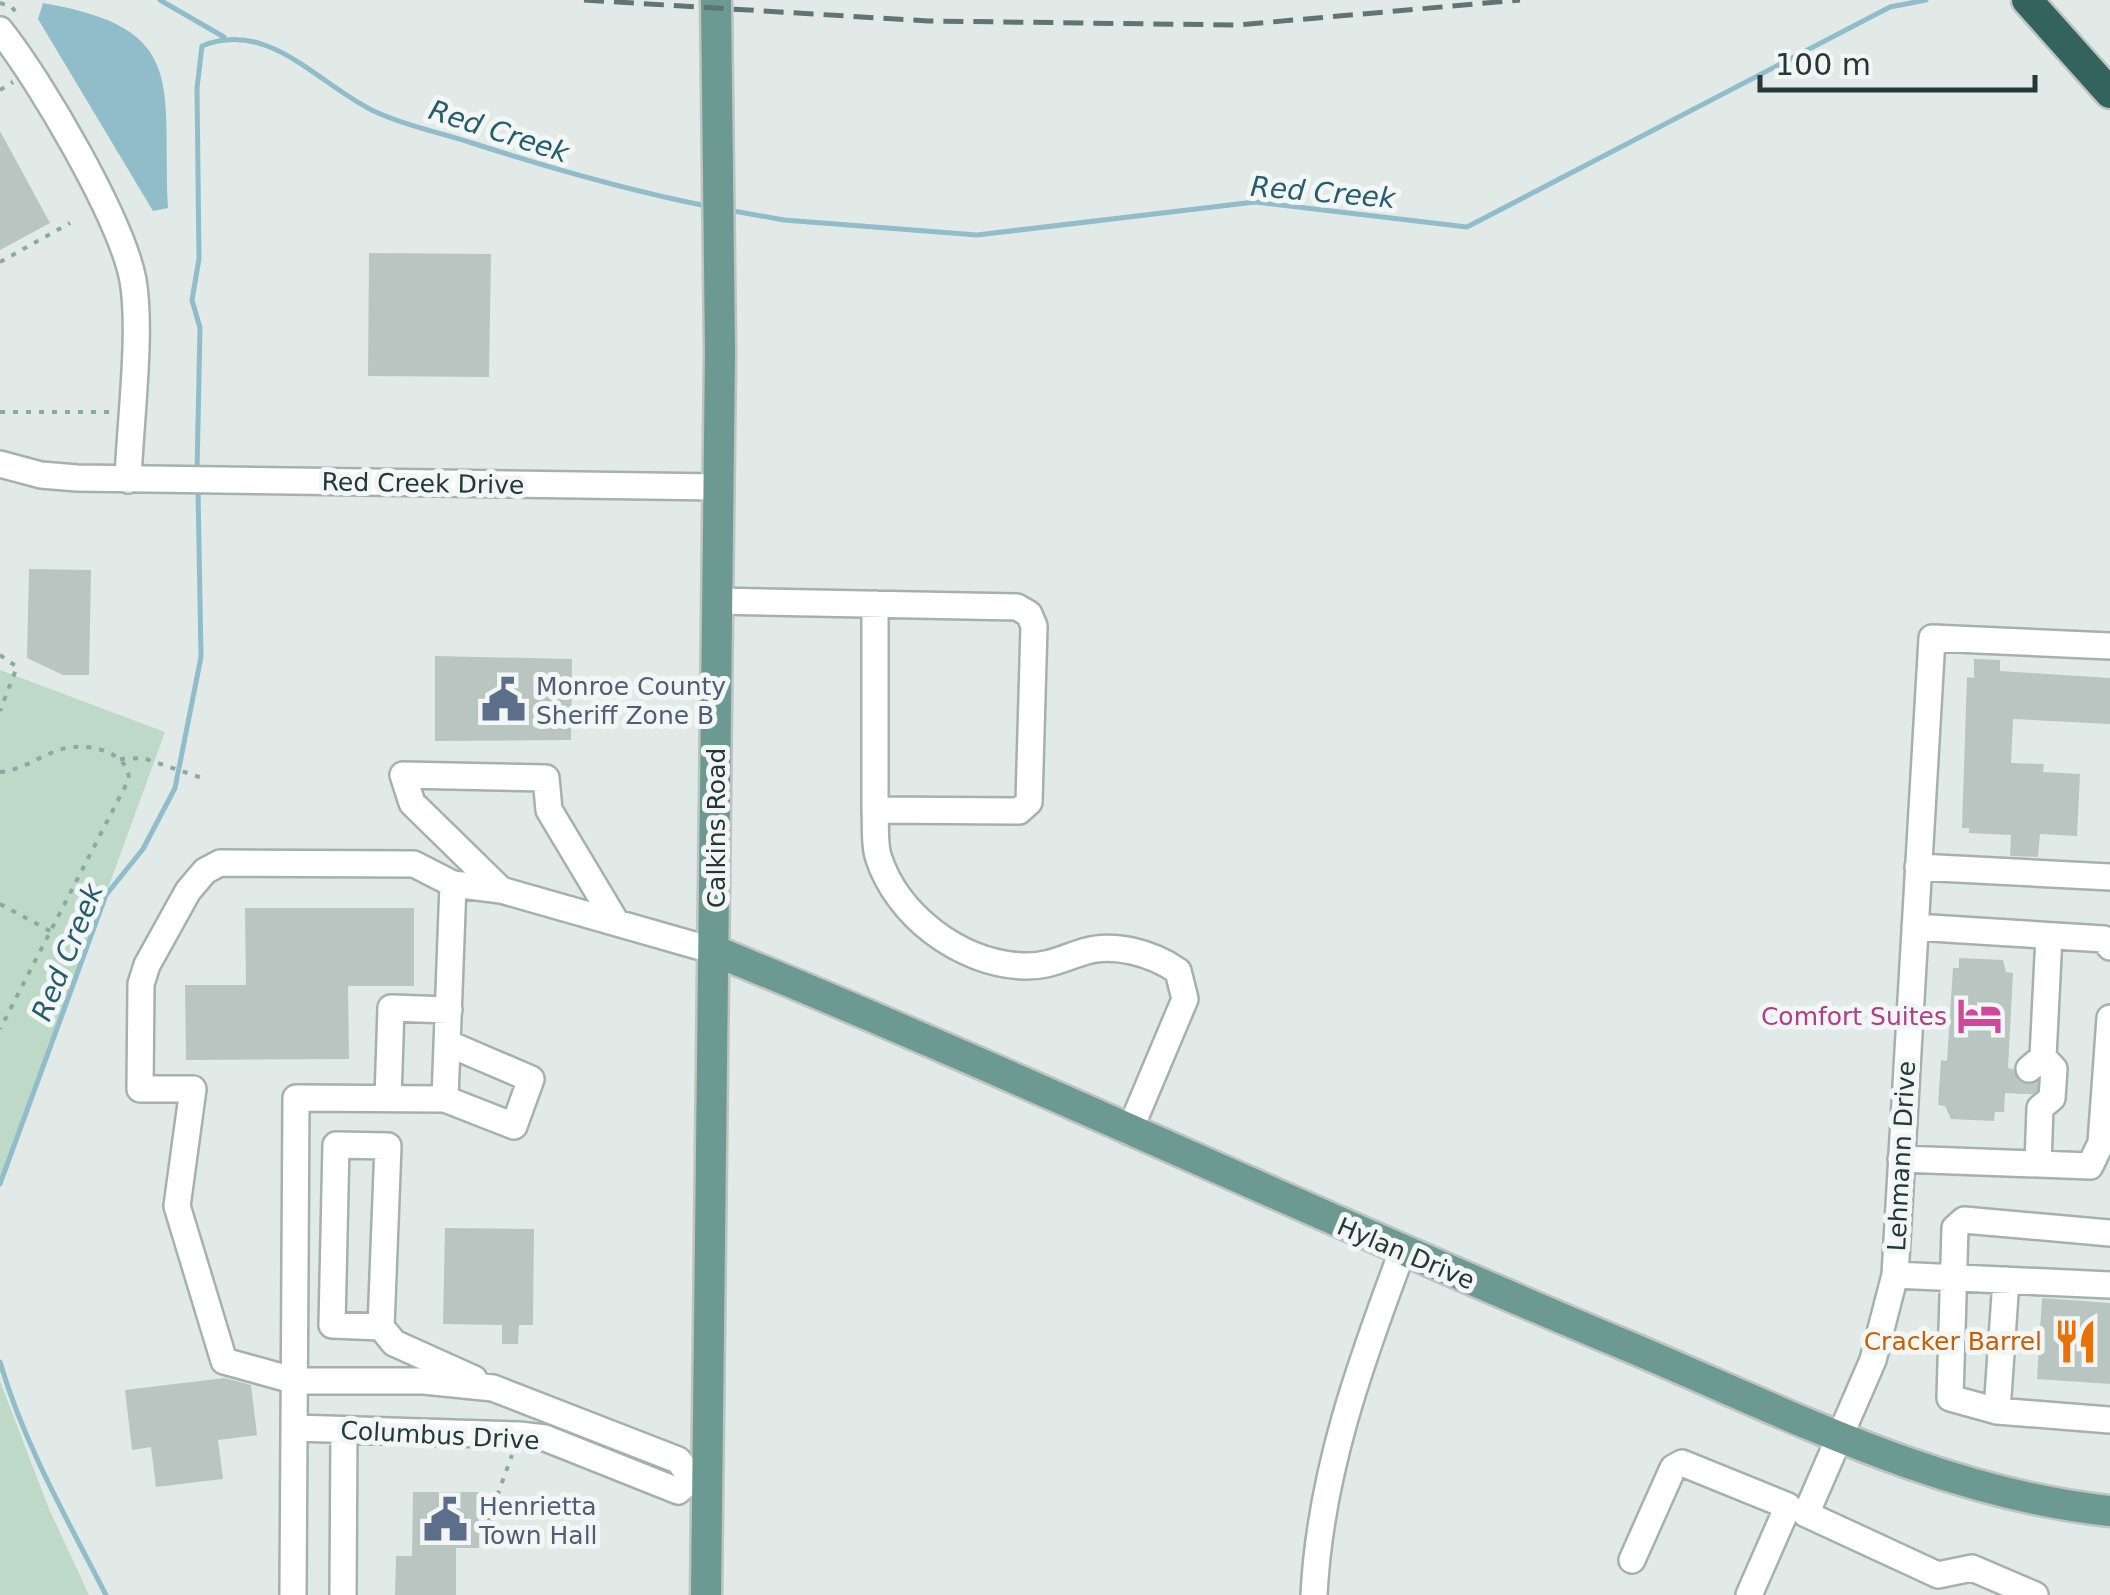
<svg xmlns="http://www.w3.org/2000/svg" width="2110" height="1595" font-family="'DejaVu Sans',sans-serif">
	<rect width="100%" height="100%" fill="#e2eae7"/>
	<!-- green -->
	<path fill="#bed9c7" d="M 0,670 L 165,732 L 0,1184 Z
		M 0,1381 L 49,1509 L 89,1595 L 0,1595 Z"/>
	<!-- water -->
	<path fill="#91bcc9" d="M 43,3 C 190,28 162,84 168,208 L 153,211 L 38,19 Z"/>
	<g fill="none" stroke-linecap="round" stroke-linejoin="round">
		<!-- stream -->
		<path stroke="#91bcc9" stroke-width="5" d="M 160,0 L 224,37
			M 728,210 L 784,220 L 977,235 L 1255,202 L 1467,227 L 1890,7 L 1926,0
			M 197,472 L 200,328 L 192,300 L 199,259 L 197,88 L 202,46 C 270,18 320,87 378,113 C 407,126 441,133 472,143 C 550,168 626,190 707,206
			M 0,1184 L 106,895 L 143,849 L 175,788 L 201,657 L 198,488
			M 0,1362 C 24,1444 67,1519 106,1595"/>
	</g>
	<!-- building -->
	<path fill="#b8c5c1" d="M 0,131 L 50,223 L 0,250 Z
		M 369,253 L 491,254 L 489,377 L 368,376 Z
		M 29,569 L 91,570 L 89,675 L 63,675 L 27,658 Z
		M 435,656 L 572,659 L 571,740 L 435,741 Z
		M 1974,659 L 2000,660 L 2000,671 L 2110,678 L 2110,724 L 2013,719 L 2011,763 L 2044,764 L 2043,772 L 2080,774 L 2077,836 L 2040,834 L 2038,857 L 2010,856 L 2011,835 L 1969,833 L 1969,828 L 1962,828 L 1967,677 L 1974,678 Z
		M 245,908 L 414,908 L 414,986 L 348,986 L 349,1059 L 186,1060 L 185,985 L 246,985 Z
		M 1959,958 L 2003,960 L 2006,972 L 2013,973 L 2008,1068 L 2013,1069 L 2023,1084 L 2037,1083 L 2036,1090 L 2031,1094 L 2005,1093 L 2004,1112 L 1995,1112 L 1994,1121 L 1951,1119 L 1945,1106 L 1938,1105 L 1941,1060 L 1947,1061 L 1953,968 L 1959,968 Z
		M 445,1228 L 534,1229 L 533,1325 L 519,1325 L 518,1344 L 502,1344 L 502,1325 L 443,1324 Z
		M 2042,1298 L 2110,1303 L 2110,1384 L 2037,1379 Z
		M 225,1378 L 251,1385 L 257,1435 L 218,1440 L 223,1479 L 156,1487 L 151,1447 L 132,1450 L 125,1390 Z
		M 413,1492 L 479,1492 L 479,1548 L 456,1548 L 456,1595 L 395,1595 L 396,1556 L 412,1556 Z"/>
	<g fill="none" stroke-linecap="round" stroke-linejoin="round">
		<!-- minor-tunnel -->
		<path stroke="#bcc7c3" stroke-width="25" stroke-dasharray="25 12" stroke-linecap="butt" d="M 2028,1094 L 2029,1069"/>
		<defs>
			<path id="minor" d="M 0,30 C 40,80 121,218 133,280 C 142,332 130,424 128,480
				M 0,464 L 41,475 L 77,478 L 718,487
				M 718,601 L 1017,607 L 1029,614 L 1034,626 L 1029,802 L 1019,811 L 875,810 C 876,824 874,842 878,856 C 897,916 960,963 1023,966 C 1047,967 1061,959 1083,952 C 1113,942 1152,953 1178,971 L 1185,999 L 1129,1132
				M 875,810 L 875,604
				M 1918,867 L 2110,877
				M 501,890 L 412,803 L 403,775 L 546,778 L 549,810 L 616,922
				M 1915,927 L 2104,939 L 2110,947
				M 2043,1057 L 2049,936
				M 2029,1069 L 2043,1057 L 2054,1069 L 2052,1098 L 2040,1108 L 2038,1164
				M 388,1098 L 391,1008 L 449,1010
				M 445,1099 L 514,1126 L 531,1079 L 447,1043
				M 1901,1159 L 2090,1166 L 2101,1143 L 2110,1018
				M 1895,1275 L 2110,1285
				M 2006,1280 L 1997,1411 L 2110,1420
				M 381,1327 L 332,1325 L 336,1145 L 388,1146 L 381,1327 L 394,1343 L 474,1379
				M 1997,1411 L 1950,1398 L 1955,1228 L 1964,1220 L 2110,1233
				M 295,1428 L 519,1435 L 545,1438 L 678,1491 L 692,1478
				M 707,1482 L 692,1478 L 678,1460 L 493,1388 L 424,1381 L 296,1381 L 224,1361 L 177,1206 L 193,1089 L 140,1089 L 141,984 L 147,965 L 188,891 L 205,871 L 220,863 L 414,864 L 453,884 L 501,890 L 715,951
				M 1632,1560 L 1673,1468 L 1682,1463 L 1788,1506 L 1749,1595
				M 293,1595 L 296,1098 L 445,1099 L 453,884
				M 343,1595 L 344,1430
				M 1314,1595 C 1320,1474 1360,1364 1402,1252
				M 2035,1595 L 1972,1568 L 1938,1575 L 1806,1514 L 1873,1360 L 1895,1275 L 1932,638 L 2110,646"/>
			<path id="major" d="M 715,951 C 1021,1076 1320,1218 1625,1345 C 1783,1411 1938,1493 2110,1511
				M 706,1595 L 720,352 L 716,0"/>
			<path id="highway" d="M 2027,0 L 2110,93"/>
		</defs>
		<!-- minor casing -->
		<use href="#minor" stroke="#a5b1ae" stroke-width="30"/>
		<!-- major casing -->
		<use href="#major" stroke="#bdc4c2" stroke-width="35"/>
		<!-- highway casing -->
		<use href="#highway" stroke="#bdc4c2" stroke-width="35"/>
		<!-- path -->
		<path stroke="#87aaa2" stroke-width="4" stroke-dasharray="5 8" stroke-linecap="butt" d="M 0,3 L 12,7 L 19,17
			M 0,90 L 13,82
			M 0,262 L 70,223
			M 0,412 L 111,412
			M 0,655 L 17,667 L 0,711
			M 120,759 L 143,758 L 202,778
			M 0,772 C 27,770 49,748 74,747 C 96,745 128,754 129,779 L 0,1029
			M 0,904 L 52,932
			M 484,1532 L 512,1455"/>
		<!-- minor -->
		<use href="#minor" stroke="#fff" stroke-width="25"/>
		<!-- major -->
		<use href="#major" stroke="#6c9a92" stroke-width="30"/>
		<!-- highway -->
		<use href="#highway" stroke="#34625c" stroke-width="30"/>
		<!-- rail -->
		<path stroke="#5f7571" stroke-width="5" stroke-dasharray="20 10" stroke-linecap="butt" d="M 584,0 L 928,21 L 1238,25 L 1520,0"/>
	</g>
	<!-- icons -->
	<defs>
		<symbol id="civic-bare" viewBox="-9 -9 18 18"><path d="M-.6-6.5H3V-4.5H.6V-3L4-1V1h2V6H-6V1h2V-1L-.6-3ZM-1.2 2.5V6h2.4V2.5Z" fill="#5c6f8a" stroke="#f2f7f5" stroke-width="2.5" paint-order="stroke"/></symbol>
		<symbol id="hotel-bare" viewBox="-9 -9 18 18"><path d="M-6-4.5h1.5V1H6V5H4.5V3h-9V5H-6ZM-4 0a1.8 1.8 0 1 1 3.6 0ZM.5 0V-2.5h3Q6-2.5 6 0Z" fill="#d1479c" stroke="#f2f7f5" stroke-width="2.5" paint-order="stroke"/></symbol>
		<symbol id="restaurant-bare" viewBox="-9 -9 18 18"><path d="M-5-6h1v4h1v-4h1v4h1v-4h1v5L-1.5 .5V6h-2V.5L-5-1ZM5-6V6H3V1.5H1.5Q1.5-4 5-6Z" fill="#e8710a" stroke="#f2f7f5" stroke-width="2.5" paint-order="stroke"/></symbol>
	</defs>
	<g fill-rule="evenodd">
		<use href="#civic-bare" x="472" y="668" width="63" height="63"/>
		<use href="#hotel-bare" x="1948" y="984" width="63" height="63"/>
		<use href="#restaurant-bare" x="2044" y="1310" width="63" height="63"/>
		<use href="#civic-bare" x="414" y="1488" width="63" height="63"/>
	</g>
	<g text-anchor="middle" stroke-width="10" stroke-linejoin="round" paint-order="stroke">
		<!-- street labels -->
		<g font-size="25" fill="#243935" stroke="#f2f7f5">
			<text transform="translate(423 483) rotate(1)" y="9">Red Creek Drive</text>
			<text transform="translate(716 828) rotate(-90)" y="9">Calkins Road</text>
			<text transform="translate(1901 1156) rotate(-87)" y="9">Lehmann Drive</text>
			<text transform="translate(1406 1253) rotate(23)" y="9">Hylan Drive</text>
			<text transform="translate(440 1435) rotate(3)" y="9">Columbus Drive</text>
		</g>
		<!-- service labels -->
		<g font-size="25" fill="#4e5e75" stroke="#f2f7f5" text-anchor="start">
			<text x="536" y="695">Monroe County<tspan x="536" dy="29">Sheriff Zone B</tspan></text>
			<text x="479" y="1515">Henrietta<tspan x="479" dy="29">Town Hall</tspan></text>
		</g>
		<!-- hotel labels -->
		<g font-size="25" fill="#b23c85" stroke="#f2f7f5" text-anchor="end">
			<text x="1947" y="1025">Comfort Suites</text>
		</g>
		<!-- food labels -->
		<g font-size="25" fill="#c56008" stroke="#f2f7f5" text-anchor="end">
			<text x="2042" y="1350">Cracker Barrel</text>
		</g>
		<!-- water labels -->
		<g font-size="28" font-style="italic" fill="#265c6e" stroke="#f2f7f5">
			<text transform="translate(499 131) rotate(18)" y="10">Red Creek</text>
			<text transform="translate(1323 192) rotate(5)" y="10">Red Creek</text>
			<text transform="translate(67 952) rotate(-68)" y="10">Red Creek</text>
		</g>
	</g>
	<!-- scale -->
	<path d="M1760 75v15h275v-15" fill="none" stroke="#243935" stroke-width="5"/>
	<text x="1775" y="75" font-size="30" fill="#243935" stroke="#f2f7f5" stroke-width="8" paint-order="stroke">100 m</text>
</svg>
